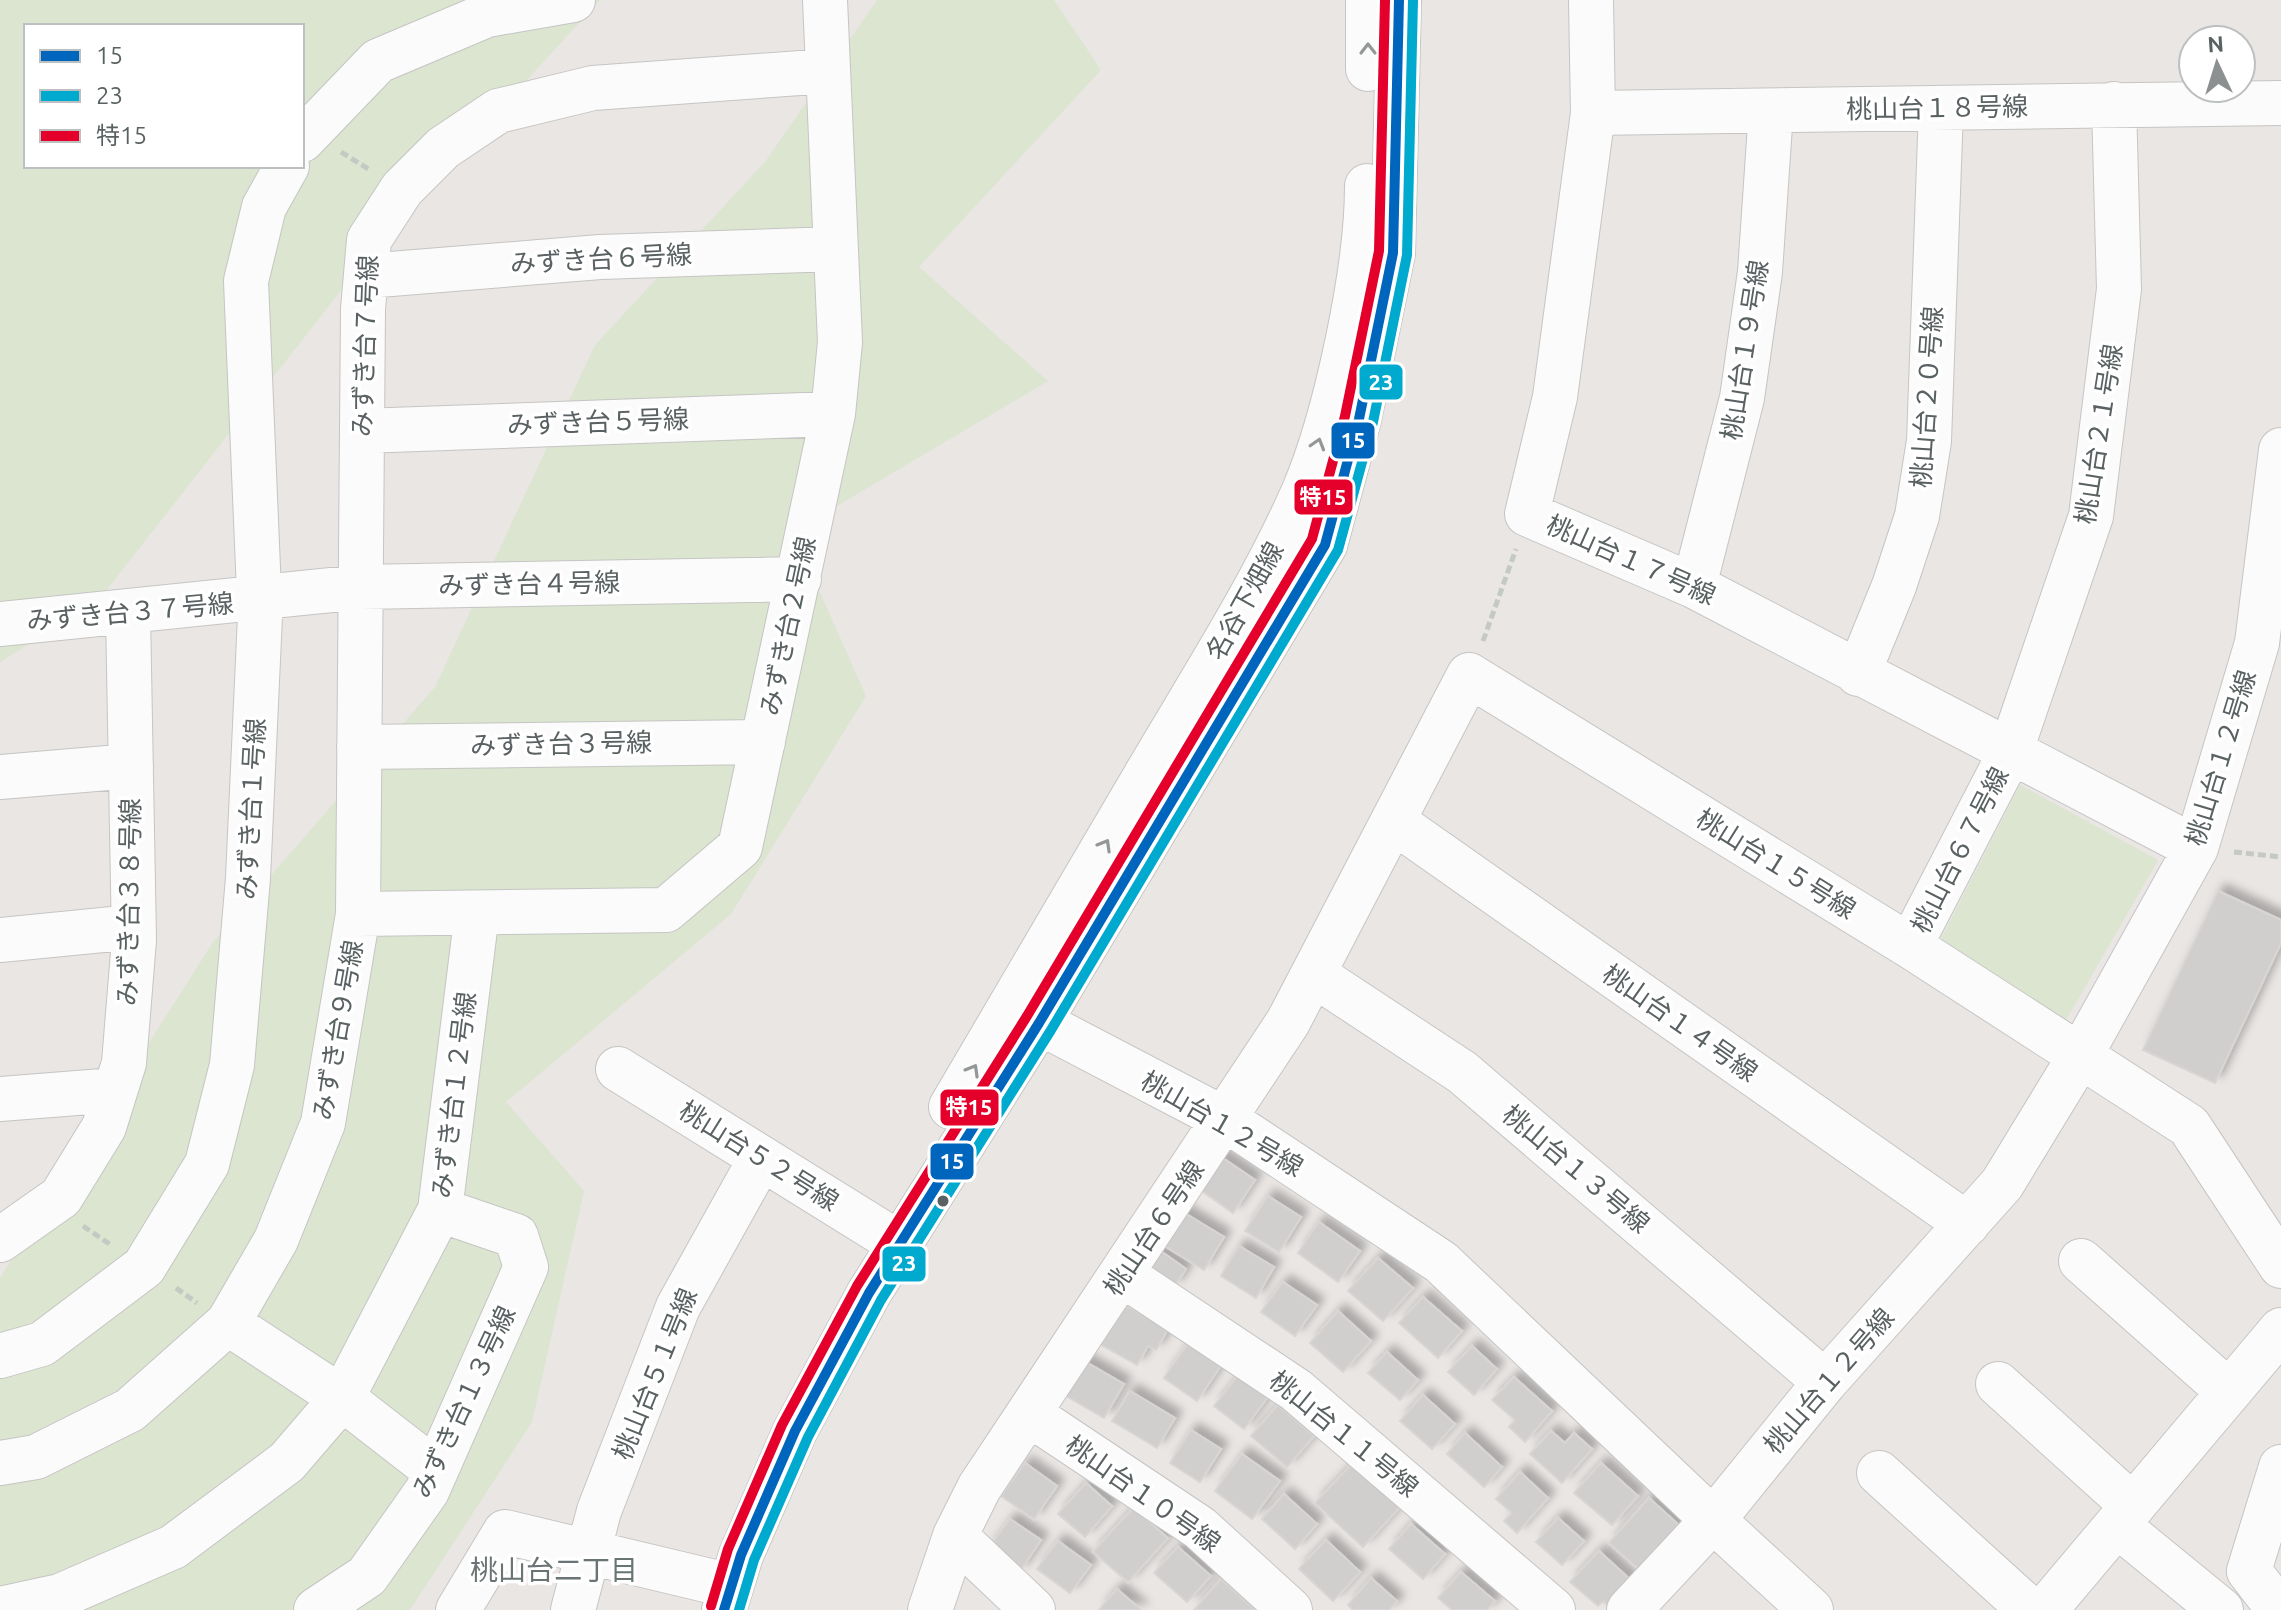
<svg xmlns="http://www.w3.org/2000/svg" width="2281" height="1610" font-family="Ubuntu,'Noto Sans JP',sans-serif">
	<defs>
		<filter id="shadow"><feDropShadow dx="7" dy="-7" stdDeviation="4" flood-color="#0004"/></filter>
	</defs>
	<rect width="100%" height="100%" fill="#e9e6e4"/>
	<!-- green -->
	<path fill="#dbe5cf" fill-rule="evenodd" d="M 0,0 L 600,0 L 382,238 L 98,601 L 0,662 ZM 26,26 L 302,26 L 302,166 L 26,166 Z
		M 877,0 L 1054,0 L 1101,70 L 919,267 L 1048,381 L 793,532 L 866,696 L 731,914 L 506,1102 L 584,1191 L 532,1422 L 410,1610 L 0,1610 L 0,1278 L 213,942 L 435,687 L 595,345 L 765,162 Z
		M 2020,785 L 2158,860 L 2065,1022 L 1941,939 Z"/>
	<!-- building -->
	<path fill="#d1cece" stroke="#d8d5d4" stroke-width="2" filter="url(#shadow)" d="M 2218,891 L 2281,920 L 2281,943 L 2215,1083 L 2143,1050 Z
		M 1217,1154 L 1255,1180 L 1233,1213 L 1195,1186 Z
		M 1268,1196 L 1301,1217 L 1279,1252 L 1245,1231 Z
		M 1178,1209 L 1224,1237 L 1204,1270 L 1158,1242 Z
		M 1319,1222 L 1360,1251 L 1338,1282 L 1298,1253 Z
		M 1239,1246 L 1274,1267 L 1256,1298 L 1221,1276 Z
		M 1155,1247 L 1186,1269 L 1174,1287 L 1142,1266 Z
		M 1378,1258 L 1413,1288 L 1383,1321 L 1348,1291 Z
		M 1283,1282 L 1317,1305 L 1295,1336 L 1261,1312 Z
		M 1423,1297 L 1462,1331 L 1438,1358 L 1399,1323 Z
		M 1121,1303 L 1153,1320 L 1171,1324 L 1156,1350 L 1148,1346 L 1137,1365 L 1098,1343 Z
		M 1338,1311 L 1371,1341 L 1343,1372 L 1310,1343 Z
		M 1189,1342 L 1222,1364 L 1197,1401 L 1164,1378 Z
		M 1472,1346 L 1497,1369 L 1474,1395 L 1448,1372 Z
		M 1387,1352 L 1418,1380 L 1400,1400 L 1368,1373 Z
		M 1081,1359 L 1124,1384 L 1104,1418 L 1061,1393 Z
		M 1241,1372 L 1270,1394 L 1244,1429 L 1214,1406 Z
		M 1514,1377 L 1552,1411 L 1525,1442 L 1509,1427 L 1515,1420 L 1492,1400 Z
		M 1130,1391 L 1175,1418 L 1157,1448 L 1112,1421 Z
		M 1423,1395 L 1455,1424 L 1432,1449 L 1400,1421 Z
		M 1278,1405 L 1314,1436 L 1287,1467 L 1251,1436 Z
		M 1191,1430 L 1221,1449 L 1200,1482 L 1170,1463 Z
		M 1551,1431 L 1565,1443 L 1574,1433 L 1592,1449 L 1562,1483 L 1530,1454 Z
		M 1465,1433 L 1502,1467 L 1484,1487 L 1447,1454 Z
		M 1242,1454 L 1280,1481 L 1252,1519 L 1215,1491 Z
		M 1025,1463 L 1057,1486 L 1034,1519 L 1001,1496 Z
		M 1601,1463 L 1638,1496 L 1612,1525 L 1574,1493 Z
		M 1352,1464 L 1399,1508 L 1363,1547 L 1315,1503 Z
		M 1520,1472 L 1548,1498 L 1517,1533 L 1504,1521 L 1512,1513 L 1496,1499 Z
		M 1086,1483 L 1112,1506 L 1085,1537 L 1058,1514 Z
		M 1284,1494 L 1317,1524 L 1295,1549 L 1262,1519 Z
		M 1649,1498 L 1681,1527 L 1641,1571 L 1609,1543 Z
		M 1133,1508 L 1168,1538 L 1128,1582 L 1093,1552 Z
		M 1558,1518 L 1584,1541 L 1562,1565 L 1536,1542 Z
		M 1010,1519 L 1041,1540 L 1020,1571 L 988,1549 Z
		M 1411,1524 L 1445,1554 L 1423,1579 L 1389,1549 Z
		M 1326,1540 L 1360,1572 L 1333,1601 L 1299,1569 Z
		M 1058,1541 L 1091,1565 L 1070,1593 L 1037,1569 Z
		M 1178,1547 L 1211,1576 L 1187,1602 L 1154,1573 Z
		M 1599,1551 L 1634,1583 L 1611,1608 L 1603,1601 L 1598,1606 L 1570,1582 Z
		M 1461,1572 L 1495,1601 L 1487,1610 L 1452,1610 L 1438,1598 Z
		M 1371,1578 L 1397,1601 L 1389,1610 L 1353,1610 L 1348,1605 Z
		M 1221,1579 L 1254,1609 L 1253,1610 L 1194,1610 Z
		M 1117,1589 L 1141,1610 L 1099,1610 Z"/>
	<g fill="none" stroke-linecap="round" stroke-linejoin="round">
		<defs>
			<path id="minor" d="M 1591,0 L 1593,113 L 1555,397 L 1527,514 L 1694,586 L 2196,848
				M 1368,69 L 1368,0
				M 1593,113 L 2281,103
				M 302,140 L 378,61 L 487,15 L 573,0
				M 366,276 L 600,257 L 836,249
				M 362,431 L 833,414
				M 1694,586 L 1742,398 L 1760,272 L 1771,111
				M 0,624 L 361,587 L 799,579
				M 1858,674 L 1894,586 L 1917,516 L 1929,441 L 1941,109
				M 359,747 L 763,742
				M 0,777 L 131,766
				M 1393,821 L 1967,1224
				M 358,914 L 666,910 L 740,847 L 833,414 L 840,342 L 825,0
				M 0,940 L 133,927
				M 1910,946 L 2010,753 L 2091,516 L 2119,289 L 2114,104
				M 1313,974 L 1462,1072 L 1825,1382
				M 1010,1007 L 1226,1120 L 1441,1262 L 1713,1520 L 1825,1382 L 2002,1184 L 2080,1056 L 2196,848 L 2257,643 L 2281,450
				M 618,1069 L 900,1244
				M 0,1099 L 115,1090
				M 951,1107 C 1016,996 1082,884 1147,773 C 1201,681 1260,590 1303,493 C 1336,416 1367,269 1367,186
				M 0,1240 L 61,1197 L 104,1127 L 124,1063 L 134,940 L 128,613
				M 2081,1261 L 2229,1392
				M 1123,1275 L 1296,1390 L 1553,1610
				M 228,1323 L 342,1398 L 436,1471
				M 0,1356 L 42,1344 L 144,1267 L 207,1164 L 232,1065 L 248,878 L 260,616 L 246,281 L 264,207 L 287,166
				M 1998,1384 L 2133,1506
				M 1029,1414 L 1200,1528 L 1290,1610
				M 0,1463 L 36,1457 L 130,1410 L 228,1323 L 276,1240 L 323,1123 L 358,914 L 363,309 L 369,240 L 402,189 L 443,148 L 498,111 L 593,88 L 828,71
				M 1879,1473 L 2030,1610
				M 2117,1525 L 2221,1610
				M 955,1536 L 1033,1610
				M 0,1609 L 60,1596 L 173,1547 L 287,1462 L 342,1398 L 440,1210 L 477,913
				M 316,1610 L 367,1576 L 427,1491 L 526,1267 L 516,1236 L 440,1210
				M 458,1610 L 505,1532 L 731,1586
				M 573,1610 L 599,1511 L 678,1307 L 761,1158
				M 724,1610 L 741,1555 L 795,1431 L 869,1293 L 1039,1023 L 1325,545 L 1359,419 L 1393,253 L 1399,0
				M 930,1610 L 955,1536 L 979,1488 L 1288,1022 L 1469,675 L 1910,946 L 2189,1126 L 2281,1266
				M 1629,1610 L 1713,1520 L 1811,1610
				M 2045,1610 L 2281,1330
				M 2279,1610 L 2249,1571 L 2281,1467"/>
		</defs>
		<!-- minor casing -->
		<use href="#minor" stroke="#c5c5c4" stroke-width="46"/>
		<!-- path -->
		<path stroke="#c4c9c4" stroke-width="5" stroke-dasharray="8 4" stroke-linecap="butt" d="M 341,152 L 370,170
			M 1483,641 L 1516,549
			M 2234,852 L 2281,857
			M 83,1226 L 111,1245
			M 176,1288 L 197,1303"/>
		<!-- minor -->
		<use href="#minor" stroke="#fcfbfb" stroke-width="44"/>
		<defs>
			<path id="bus-1" d="M 724,1610 L 741,1555 L 795,1431 L 869,1293 L 1039,1023 L 1325,545 L 1359,419 L 1393,253 L 1399,0"/>
			<path id="bus-2" d="M 739,1610 L 754,1560 L 808,1437 L 881,1300 L 1051,1030 L 1338,550 L 1373,422 L 1407,255 L 1413,0"/>
			<path id="bus-3" d="M 711,1606 L 728,1549 L 782,1425 L 857,1286 L 1027,1016 L 1312,539 L 1345,416 L 1379,251 L 1385,0"/>
		</defs>
		<!-- bus-1 casing -->
		<use href="#bus-1" stroke="#fff" stroke-width="16"/>
		<!-- bus-2 casing -->
		<use href="#bus-2" stroke="#fff" stroke-width="16"/>
		<!-- bus-3 casing -->
		<use href="#bus-3" stroke="#fff" stroke-width="16"/>
		<!-- bus-1 -->
		<use href="#bus-1" stroke="#0065bd" stroke-width="10"/>
		<!-- bus-2 -->
		<use href="#bus-2" stroke="#00a9ce" stroke-width="10"/>
		<!-- bus-3 -->
		<use href="#bus-3" stroke="#e4002b" stroke-width="10"/>
	</g>
	<!-- one-way arrows -->
	<defs><path id="oneway-chevron" d="M-2-3.5L2.5 0L-2 3.5" fill="none" stroke-width="1.6" stroke-linecap="round" stroke-linejoin="round" transform="scale(2)"/></defs>
	<g stroke="#939798">
		<use href="#oneway-chevron" transform="translate(1368 49) rotate(-90)"/>
		<use href="#oneway-chevron" transform="translate(1318 444) rotate(-73)"/>
		<use href="#oneway-chevron" transform="translate(1105 845) rotate(-60)"/>
		<use href="#oneway-chevron" transform="translate(973 1070) rotate(-60)"/>
	</g>
	<!-- markers -->
	<circle fill="#5a6162" stroke="#fff" stroke-width="3" cx="943" cy="1201" r="7"/>
	<g text-anchor="middle" stroke-width="7" stroke-linejoin="round" paint-order="stroke">
		<!-- street labels -->
		<g font-size="26" fill="#5a6162" stroke="#fff">
			<text transform="translate(1937 108) rotate(-1)" y="9">桃山台１８号線</text>
			<text transform="translate(601 259) rotate(-3)" y="9">みずき台６号線</text>
			<text transform="translate(365 346) rotate(-88)" y="9">みずき台７号線</text>
			<text transform="translate(1745 350) rotate(-81)" y="9">桃山台１９号線</text>
			<text transform="translate(1927 397) rotate(-86)" y="9">桃山台２０号線</text>
			<text transform="translate(598 422) rotate(-2)" y="9">みずき台５号線</text>
			<text transform="translate(2099 434) rotate(-81)" y="9">桃山台２１号線</text>
			<text transform="translate(1631 560) rotate(24)" y="9">桃山台１７号線</text>
			<text transform="translate(529 584) rotate(-1)" y="9">みずき台４号線</text>
			<text transform="translate(1245 601) rotate(-61)" y="9">名谷下畑線</text>
			<text transform="translate(130 612) rotate(-5)" y="9">みずき台３７号線</text>
			<text transform="translate(788 626) rotate(-78)" y="9">みずき台２号線</text>
			<text transform="translate(561 744) rotate(-1)" y="9">みずき台３号線</text>
			<text transform="translate(2221 758) rotate(-73)" y="9">桃山台１２号線</text>
			<text transform="translate(251 809) rotate(-87)" y="9">みずき台１号線</text>
			<text transform="translate(1960 850) rotate(-63)" y="9">桃山台６７号線</text>
			<text transform="translate(1776 864) rotate(32)" y="9">桃山台１５号線</text>
			<text transform="translate(129 902) rotate(-89)" y="9">みずき台３８号線</text>
			<text transform="translate(1680 1023) rotate(35)" y="9">桃山台１４号線</text>
			<text transform="translate(338 1030) rotate(-80)" y="9">みずき台９号線</text>
			<text transform="translate(454 1095) rotate(-83)" y="9">みずき台１２号線</text>
			<text transform="translate(1222 1124) rotate(30)" y="9">桃山台１２号線</text>
			<text transform="translate(759 1156) rotate(32)" y="9">桃山台５２号線</text>
			<text transform="translate(1576 1169) rotate(40)" y="9">桃山台１３号線</text>
			<text transform="translate(1154 1228) rotate(-56)" y="9">桃山台６号線</text>
			<text transform="translate(655 1374) rotate(-68)" y="9">桃山台５１号線</text>
			<text transform="translate(1829 1381) rotate(-49)" y="9">桃山台１２号線</text>
			<text transform="translate(464 1402) rotate(-65)" y="9">みずき台１３号線</text>
			<text transform="translate(1344 1434) rotate(39)" y="9">桃山台１１号線</text>
			<text transform="translate(1143 1494) rotate(35)" y="9">桃山台１０号線</text>
		</g>
		<!-- neighbourhood labels -->
		<g font-size="28" fill="#6b7474" stroke="#fff">
			<text x="554" y="1580">桃山台二丁目</text>
		</g>
	</g>
	<g stroke="#fff" stroke-width="3">
		<rect x="1358" y="363" width="46" height="38" rx="8" fill="#00a9ce"/>
		<rect x="1330" y="421" width="46" height="39" rx="8" fill="#0065bd"/>
		<rect x="1293" y="478" width="61" height="38" rx="8" fill="#e4002b"/>
		<rect x="939" y="1088" width="61" height="39" rx="8" fill="#e4002b"/>
		<rect x="929" y="1142" width="46" height="39" rx="8" fill="#0065bd"/>
		<rect x="881" y="1245" width="46" height="38" rx="8" fill="#00a9ce"/>
	</g>
	<g font-size="22" text-anchor="middle" font-weight="bold" fill="#fff">
		<text x="1381" y="390">23</text>
		<text x="1353" y="448">15</text>
		<text x="1323" y="505">特15</text>
		<text x="969" y="1115">特15</text>
		<text x="952" y="1169">15</text>
		<text x="904" y="1271">23</text>
	</g>
	<!-- legend -->
	<rect x="24" y="24" width="280" height="144" fill="#ffffff" stroke="#bdc0c0" stroke-width="2"/>
	<rect x="40" y="50" width="40" height="12" fill="#0065bd" stroke="#bdc0c0" stroke-width="2"/>
	<text x="96" y="64" font-size="24" fill="#5a6162">15</text>
	<rect x="40" y="90" width="40" height="12" fill="#00a9ce" stroke="#bdc0c0" stroke-width="2"/>
	<text x="96" y="104" font-size="24" fill="#5a6162">23</text>
	<rect x="40" y="130" width="40" height="12" fill="#e4002b" stroke="#bdc0c0" stroke-width="2"/>
	<text x="96" y="144" font-size="24" fill="#5a6162">特15</text>
	<!-- north arrow -->
	<g transform="translate(2217 64) rotate(356)"><circle r="38" fill="#ffffff" stroke="#bdc0c0" stroke-width="2"/>
	<path d="M0-6L14 30L0 20L-14 30Z" fill="#8c9090"/>
	<text y="-12" font-size="22" font-weight="bold" text-anchor="middle" fill="#5a6162">N</text>
	</g>
</svg>
